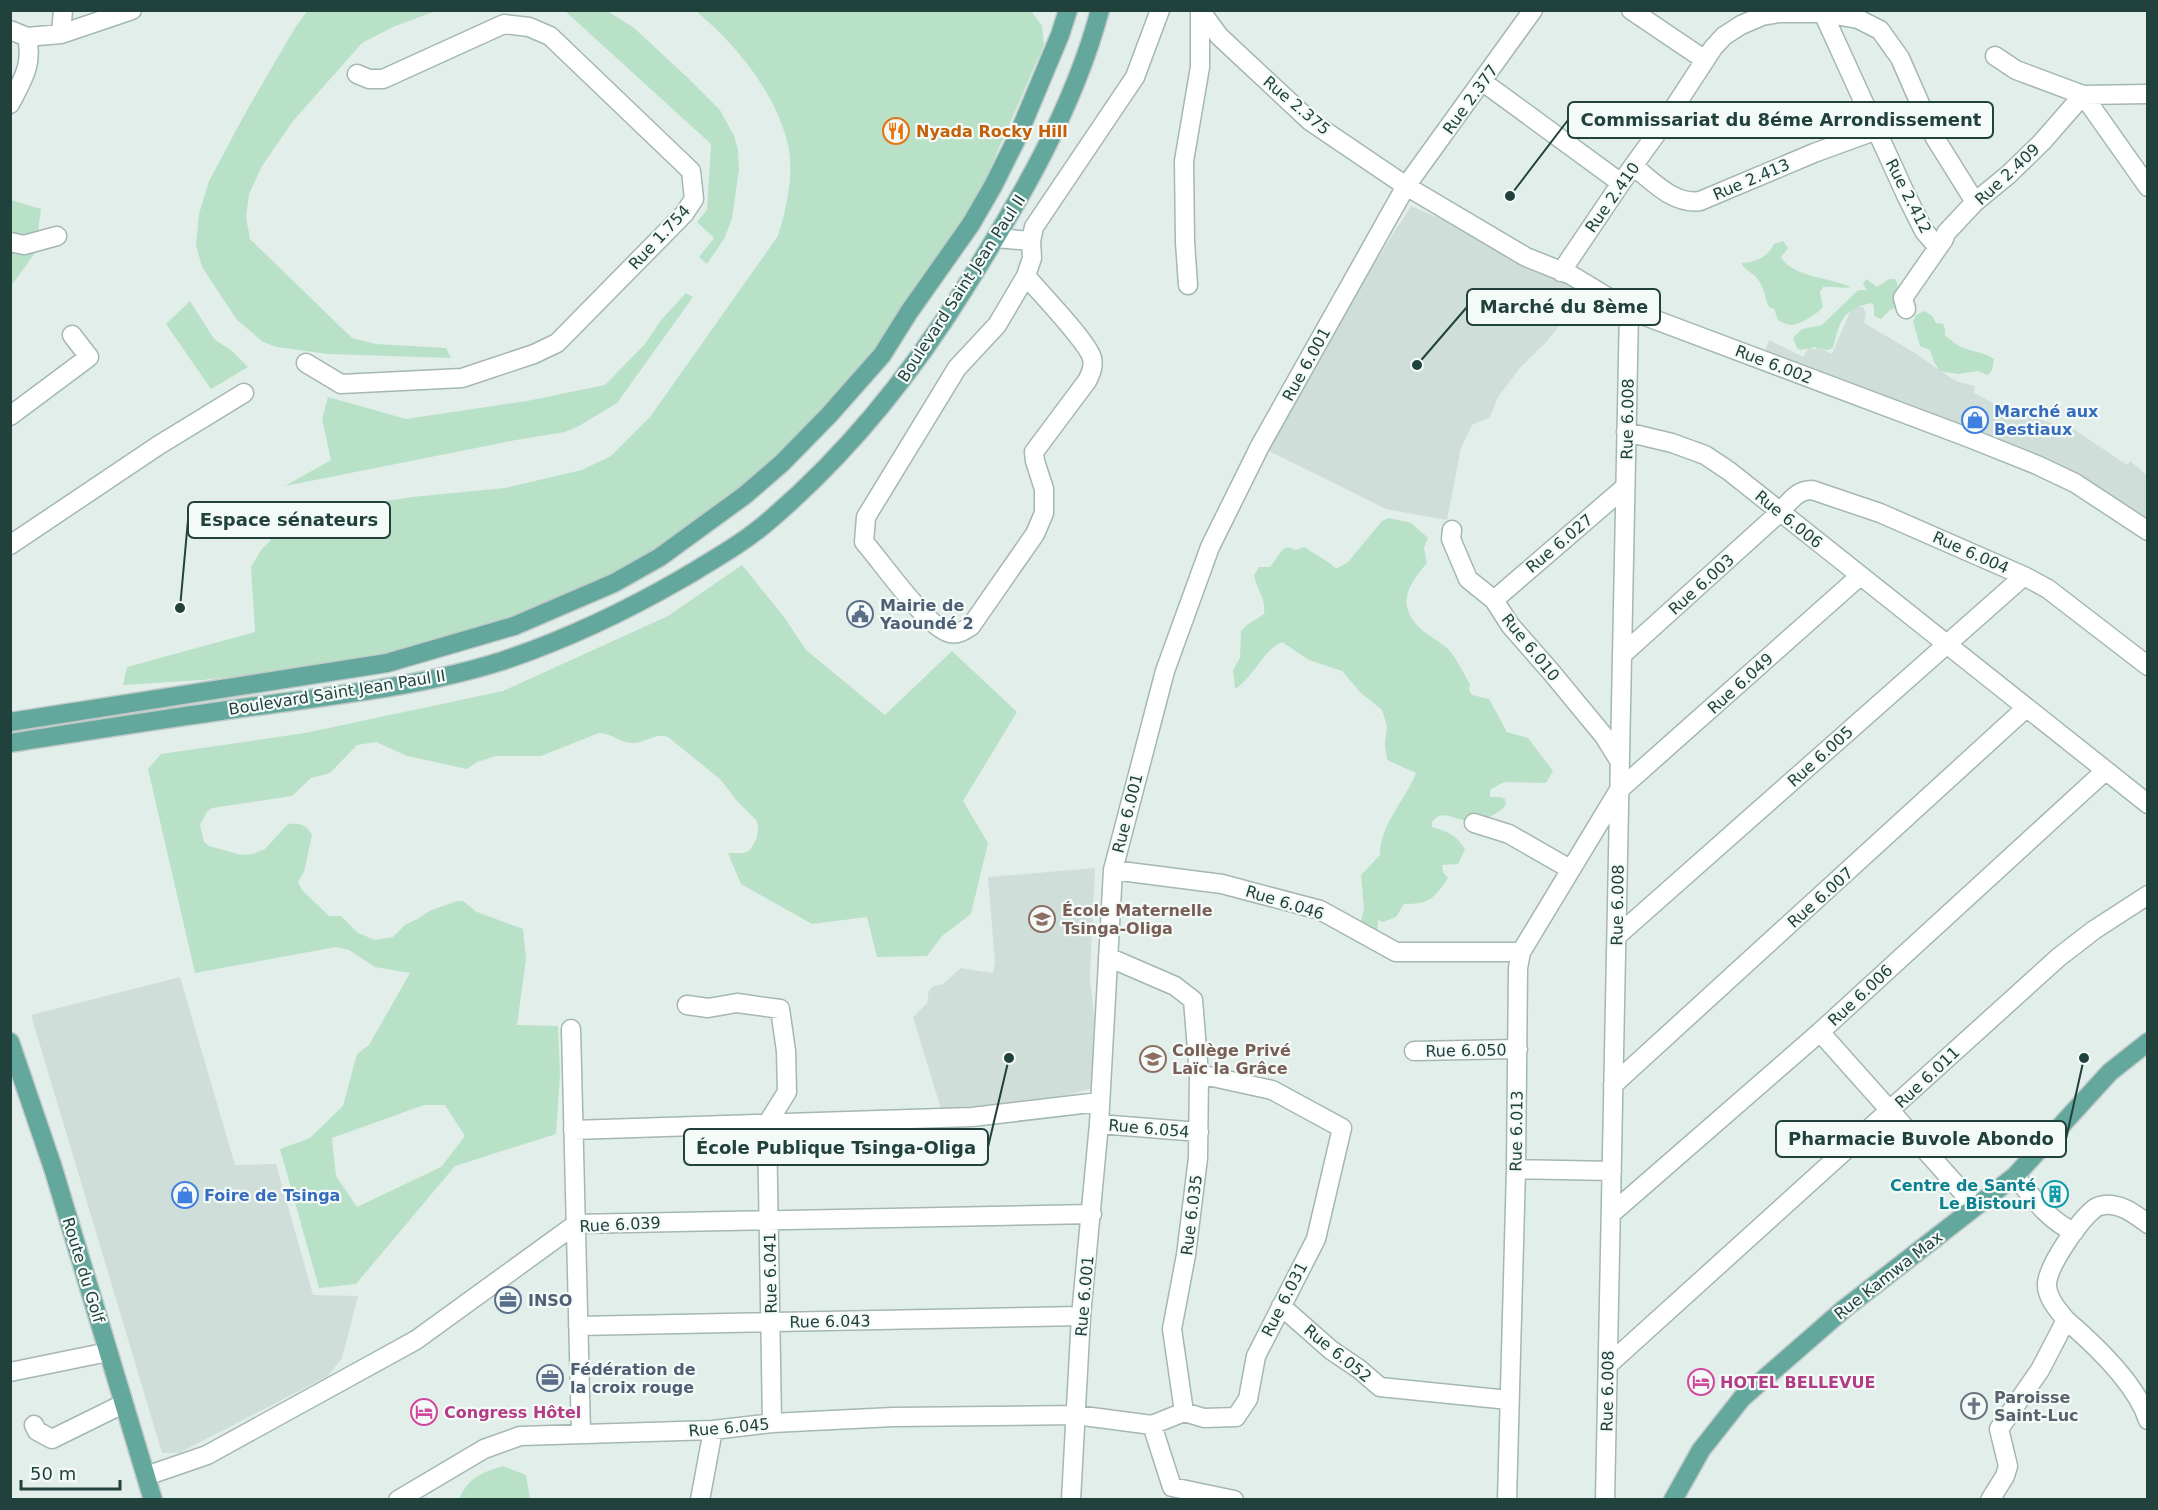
<svg xmlns="http://www.w3.org/2000/svg" width="2158" height="1510" font-family="'DejaVu Sans',sans-serif">
	<rect width="100%" height="100%" fill="#e2eeea"/>
	<!-- built -->
	<path fill="#d0ded9" d="M 1411,206 L 1572,276 L 1573,308 L 1548,340 L 1519,369 L 1498,397 L 1490,417 L 1472,425 L 1461,448 L 1447,520 L 1386,509 L 1265,449 L 1312,361 Z
		M 1852,307 L 1863,307 L 1866,314 L 1864,323 L 1915,353 L 1951,378 L 1959,382 L 1975,386 L 1974,393 L 1999,406 L 2002,403 L 2021,414 L 2075,430 L 2127,465 L 2130,461 L 2147,475 L 2147,540 L 2078,487 L 1764,354 L 1769,340 L 1803,357 L 1809,347 L 1815,350 L 1817,347 L 1832,354 Z
		M 1095,868 L 1090,977 L 1095,1027 L 1090,1089 L 1028,1105 L 941,1109 L 913,1017 L 927,1003 L 929,990 L 934,986 L 943,984 L 961,968 L 993,973 L 995,962 L 988,877 Z
		M 180,977 L 235,1165 L 276,1164 L 313,1295 L 358,1296 L 342,1358 L 328,1376 L 179,1453 L 162,1453 L 31,1015 Z"/>
	<!-- green -->
	<path fill="#b9e1c8" fill-rule="evenodd" d="M 308,10 L 436,11 L 395,26 L 362,43 L 293,121 L 262,166 L 249,194 L 246,217 L 250,239 L 352,338 L 376,344 L 446,348 L 451,358 L 328,354 L 277,347 L 263,342 L 237,320 L 202,267 L 196,245 L 199,214 L 209,181 L 247,110 L 295,28 Z
		M 607,11 L 633,27 L 688,78 L 720,110 L 734,136 L 738,150 L 739,169 L 732,219 L 724,239 L 707,264 L 699,257 L 714,238 L 697,222 L 707,210 L 711,144 L 565,11 Z
		M 696,11 L 1031,11 L 1042,26 L 1044,45 L 985,180 L 955,233 L 875,351 L 819,419 L 736,496 L 617,575 L 467,634 L 390,654 L 290,670 L 203,680 L 123,685 L 127,667 L 255,632 L 251,567 L 261,550 L 269,542 L 283,517 L 412,497 L 505,488 L 582,470 L 611,456 L 650,417 L 778,236 C 787,206 795,172 787,141 C 774,90 735,44 696,11 Z
		M 11,200 L 41,209 L 35,253 L 11,286 Z
		M 1783,241 L 1788,248 L 1781,257 C 1792,277 1831,278 1851,287 C 1842,289 1833,286 1823,287 L 1820,292 L 1823,307 C 1817,314 1801,324 1792,325 C 1787,325 1782,322 1778,320 L 1774,309 L 1769,307 C 1764,296 1764,285 1755,276 C 1749,271 1745,270 1741,263 C 1756,262 1767,258 1774,244 Z
		M 1866,279 L 1877,287 L 1889,279 L 1895,279 L 1897,283 L 1901,305 L 1890,310 L 1881,319 L 1874,316 L 1874,306 L 1872,303 C 1842,309 1840,321 1833,348 L 1827,350 L 1815,347 L 1801,350 L 1797,348 L 1793,338 L 1802,329 L 1822,325 L 1858,290 L 1867,290 L 1863,284 Z
		M 686,293 L 693,297 L 617,403 L 577,427 L 565,432 L 516,440 L 285,486 L 331,460 L 322,419 L 328,397 L 406,419 L 527,401 L 605,385 L 645,344 L 661,320 Z
		M 190,301 L 214,339 L 232,351 L 248,367 L 211,389 L 166,324 Z
		M 1925,311 L 1932,316 L 1936,323 L 1943,324 L 1945,329 L 1945,335 C 1950,340 1959,347 1966,349 C 1976,352 1985,353 1994,359 C 1993,365 1993,373 1987,375 L 1978,371 L 1958,374 L 1940,371 L 1934,362 L 1930,350 L 1920,346 L 1913,321 L 1916,315 Z
		M 1389,518 L 1411,523 L 1428,538 L 1424,548 L 1427,563 C 1409,584 1395,604 1420,628 C 1429,637 1442,642 1450,651 C 1458,661 1463,673 1470,684 L 1469,690 L 1472,695 L 1489,699 L 1507,732 L 1528,738 L 1553,771 L 1546,783 L 1508,782 L 1502,783 L 1490,790 L 1490,797 L 1501,797 L 1505,799 L 1506,805 C 1497,816 1476,824 1462,820 C 1450,817 1441,810 1432,822 L 1432,827 C 1449,832 1456,835 1465,849 L 1458,864 L 1442,865 L 1443,872 L 1448,878 C 1434,899 1429,904 1404,904 L 1396,917 L 1383,922 L 1378,920 L 1377,930 L 1372,934 L 1361,921 L 1364,909 L 1361,875 L 1380,855 C 1380,824 1405,801 1416,773 L 1387,760 L 1385,744 L 1387,726 L 1382,710 L 1361,693 L 1342,671 L 1309,660 L 1282,642 C 1264,649 1253,678 1235,689 L 1233,670 L 1240,658 L 1241,631 L 1247,625 L 1264,614 C 1266,597 1257,591 1254,575 L 1259,567 L 1270,567 L 1283,549 L 1288,547 L 1295,550 L 1305,547 C 1314,555 1330,561 1336,569 L 1348,562 L 1382,521 Z
		M 742,565 L 784,617 L 806,650 L 885,715 L 952,651 L 1017,712 L 963,801 L 988,843 L 971,914 L 942,936 L 927,956 L 877,957 L 867,917 L 812,924 L 741,884 L 728,853 L 744,853 L 750,850 L 757,838 L 758,825 L 756,820 L 737,801 L 721,780 L 668,737 C 655,732 644,744 631,743 C 620,742 611,733 599,733 L 541,756 L 496,756 L 477,762 L 467,769 L 407,756 L 376,742 L 357,745 L 330,773 L 311,778 L 292,796 L 212,808 L 207,812 L 200,825 L 204,842 L 209,846 L 241,855 L 253,854 L 265,849 L 288,824 C 301,823 305,824 312,835 L 304,872 L 298,882 L 302,890 L 329,916 L 341,916 L 358,933 L 375,940 L 393,937 L 406,924 L 418,919 L 429,911 L 457,901 L 463,901 L 477,912 L 523,929 L 526,959 L 517,1025 L 558,1026 L 560,1074 L 556,1134 L 455,1166 L 356,1284 L 319,1288 L 280,1149 L 310,1138 L 343,1106 L 357,1054 L 369,1045 L 410,973 L 375,967 L 349,950 L 336,947 L 195,973 L 148,769 L 161,754 L 305,733 L 503,691 L 668,616 ZM 424,1105 L 445,1105 L 465,1136 L 441,1167 L 357,1207 L 336,1176 L 332,1138 Z
		M 503,1466 L 526,1475 L 530,1499 L 459,1499 C 469,1477 481,1473 503,1466 Z"/>
	<g fill="none" stroke-linecap="round" stroke-linejoin="round">
		<defs>
			<path id="minor" d="M 1200,10 L 1219,36 L 1310,121 L 1406,186 L 1526,257 L 1571,275 L 1629,310 L 1967,437 L 2037,465 L 2075,483 L 2148,531
				M 1631,10 L 1705,60
				M 1823,13 L 1906,195 L 1924,231 L 1937,246
				M 10,30 L 27,37 L 61,34 L 132,10
				M 61,34 L 63,10
				M 1995,56 L 2016,70 L 2083,95 L 2148,187
				M 1483,82 L 1621,183
				M 10,104 C 23,79 33,65 27,37
				M 1633,166 C 1653,181 1673,205 1700,201 L 1814,153 L 1877,130
				M 996,238 L 1031,241
				M 10,242 L 24,245 L 57,236
				M 1561,272 L 1621,183 L 1664,123 L 1713,48 L 1724,36 L 1741,25 L 1762,16 L 1779,13 L 1823,13 L 1858,19 L 1880,30 L 1900,58 L 1935,138 L 1975,202
				M 1026,276 C 1040,293 1087,341 1092,358 C 1094,367 1091,373 1087,381 L 1034,452 L 1035,461 L 1044,489 L 1044,513 L 1035,534 L 971,626 C 965,630 958,635 950,633 C 926,627 882,562 864,542 L 866,517 L 957,368 L 997,325 L 1026,276 L 1032,258 L 1031,241 L 1034,227 L 1135,77 L 1160,10
				M 1188,285 L 1185,242 L 1184,161 L 1200,67 L 1200,11
				M 1906,309 L 1903,298 L 1944,239 L 1946,233 L 1975,202 L 2008,175 L 2042,142 L 2083,95 L 2148,94
				M 306,363 L 341,384 L 462,378 L 534,354 L 557,343 L 684,214 L 694,199 L 691,171 L 550,36 L 529,27 L 504,24 L 383,79 L 369,79 L 357,74
				M 10,416 L 89,357 L 72,335
				M 1626,432 L 1672,443 L 1705,455 L 1729,471 L 2148,804
				M 1452,530 L 1451,539 L 1468,579 L 1494,600 L 1510,625 L 1552,673 L 1604,736 L 1620,762
				M 10,545 L 159,445 L 244,393
				M 1494,600 L 1625,487
				M 1622,655 L 1780,512 C 1790,501 1797,490 1812,490 L 1880,513 L 2024,576 L 2048,589 L 2148,666
				M 1474,823 L 1509,834 L 1570,869
				M 1113,870 L 1222,884 L 1320,910 L 1396,952 L 1521,952
				M 1617,936 L 2024,576
				M 687,1005 L 708,1008 L 737,1003 L 780,1009 L 786,1051 L 787,1092 L 767,1124 L 772,1423
				M 571,1029 L 581,1434
				M 1820,1032 L 1975,1206
				M 1414,1051 L 1518,1049
				M 1613,1085 L 2026,708
				M 1099,1124 L 1199,1132
				M 573,1130 L 972,1117 L 1099,1102
				M 1516,1169 L 1612,1171
				M 2015,1176 C 2033,1198 2048,1220 2074,1232
				M 1611,1214 L 1820,1032 L 2105,771
				M 1281,1306 L 1331,1350 L 1359,1369 L 1380,1387 L 1509,1400
				M 2066,1320 C 2094,1344 2136,1383 2148,1420
				M 578,1326 L 1081,1316
				M 1608,1365 L 2059,957 L 2094,930 L 2148,895
				M 10,1372 L 108,1352
				M 1184,1412 L 1204,1418 L 1236,1417 L 1248,1399 L 1256,1356 L 1316,1239 L 1342,1128 L 1272,1090 L 1199,1074
				M 34,1425 L 37,1431 L 52,1439 L 123,1404
				M 1152,1425 L 1172,1487 L 1234,1500
				M 146,1476 L 207,1455 L 416,1340 L 576,1224 L 1092,1214
				M 398,1500 L 484,1449 L 520,1436 L 713,1430 L 772,1423 L 893,1417 L 1076,1415 L 1152,1425 L 1184,1412 L 1172,1329 L 1186,1255 L 1198,1158 L 1199,1074 L 1193,1000 L 1175,986 L 1108,957
				M 700,1500 L 713,1430
				M 1071,1500 L 1081,1316 L 1099,1124 L 1113,870 L 1165,671 L 1210,547 L 1260,446 L 1406,186 L 1533,10
				M 1507,1500 L 1516,1169 L 1518,968 L 1521,952 L 1619,790 L 1860,576
				M 1605,1500 L 1629,310
				M 1990,1500 L 2005,1476 L 2008,1466 L 1999,1429 L 2040,1370 L 2066,1320 C 2058,1310 2046,1297 2047,1283 C 2049,1264 2079,1221 2094,1209 C 2097,1206 2106,1204 2111,1205 C 2125,1206 2137,1216 2148,1224"/>
			<path id="major" d="M 10,722 L 387,663 L 514,626 L 614,583 L 660,557 L 745,495 L 782,463 L 829,415 L 882,355 L 909,312 L 971,224 L 993,186 L 1016,140 L 1060,35 L 1068,10
				M 10,743 C 93,730 175,717 257,706 C 338,695 423,686 502,661 C 565,640 626,611 683,578 C 713,560 745,542 771,519 C 848,453 910,376 963,291 C 1018,203 1073,111 1100,10
				M 10,1042 L 53,1168 L 153,1500
				M 1673,1500 L 1701,1450 L 1742,1398 L 1844,1309 L 2015,1176 L 2110,1072 L 2148,1042"/>
		</defs>
		<!-- minor casing -->
		<use href="#minor" stroke="#a4b7b2" stroke-width="21"/>
		<!-- major casing -->
		<use href="#major" stroke="#c1cac8" stroke-width="21"/>
		<!-- minor -->
		<use href="#minor" stroke="#fff" stroke-width="18"/>
		<!-- major -->
		<use href="#major" stroke="#63a79d" stroke-width="18"/>
	</g>
	<!-- icons -->
	<defs>
		<symbol id="restaurant-ring" viewBox="-11 -11 22 22"><circle r="9.5" fill="#f3faf7" stroke="#e8710a" stroke-width="1.5"/><path d="M-5-6h1v4h1v-4h1v4h1v-4h1v5L-1.5 .5V6h-2V.5L-5-1ZM5-6V6H3V1.5H1.5Q1.5-4 5-6Z" fill="#e8710a"/></symbol>
		<symbol id="shop-ring" viewBox="-11 -11 22 22"><circle r="9.5" fill="#f3faf7" stroke="#3f7fe0" stroke-width="1.5"/><path d="M-5-2.5h2.3a2.7 3.5 0 0 1 5.4 0H5L5.5 6h-11ZM-1.5-2.5h3a1.5 2.3 0 0 0-3 0Z" fill="#3f7fe0"/></symbol>
		<symbol id="civic-ring" viewBox="-11 -11 22 22"><circle r="9.5" fill="#f3faf7" stroke="#5c6f8a" stroke-width="1.5"/><path d="M-.6-6.5H3V-4.5H.6V-3L4-1V1h2V6H-6V1h2V-1L-.6-3ZM-1.2 2.5V6h2.4V2.5Z" fill="#5c6f8a"/></symbol>
		<symbol id="school-ring" viewBox="-11 -11 22 22"><circle r="9.5" fill="#f3faf7" stroke="#8d6e63" stroke-width="1.5"/><path d="M0-5L7-2L0 1L-7-2ZM-4 1L0 2.5L4 1V4Q0 6-4 4Z" fill="#8d6e63"/></symbol>
		<symbol id="building-ring" viewBox="-11 -11 22 22"><circle r="9.5" fill="#f3faf7" stroke="#0f9aa8" stroke-width="1.5"/><path d="M-4-6H4V6H1V3H-1V6H-4ZM-2.5-4.3h1.7v1.8h-1.7ZM.8-4.3h1.7v1.8H.8ZM-2.5-1h1.7V.8h-1.7ZM.8-1h1.7V.8H.8Z" fill="#0f9aa8"/></symbol>
		<symbol id="office-ring" viewBox="-11 -11 22 22"><circle r="9.5" fill="#f3faf7" stroke="#5c6f8a" stroke-width="1.5"/><path d="M-6-3h4V-5.5h4V-3h4V5H-6ZM-1-4.5V-3h2v-1.5ZM-6 0V1H6V0Z" fill="#5c6f8a"/></symbol>
		<symbol id="hotel-ring" viewBox="-11 -11 22 22"><circle r="9.5" fill="#f3faf7" stroke="#d1479c" stroke-width="1.5"/><path d="M-6-4.5h1.5V1H6V5H4.5V3h-9V5H-6ZM-4 0a1.8 1.8 0 1 1 3.6 0ZM.5 0V-2.5h3Q6-2.5 6 0Z" fill="#d1479c"/></symbol>
		<symbol id="church-ring" viewBox="-11 -11 22 22"><circle r="9.5" fill="#f3faf7" stroke="#6b7280" stroke-width="1.5"/><path d="M-1.2-6h2.4v3.5h3.3v2.4h-3.3V6h-2.4V-.1h-3.3v-2.4h3.3Z" fill="#6b7280"/></symbol>
	</defs>
	<g fill-rule="evenodd">
		<use href="#restaurant-ring" x="881" y="116" width="30" height="30"/>
		<use href="#shop-ring" x="1960" y="405" width="30" height="30"/>
		<use href="#civic-ring" x="845" y="599" width="30" height="30"/>
		<use href="#school-ring" x="1027" y="904" width="30" height="30"/>
		<use href="#school-ring" x="1138" y="1044" width="30" height="30"/>
		<use href="#building-ring" x="2040" y="1179" width="30" height="30"/>
		<use href="#shop-ring" x="170" y="1180" width="30" height="30"/>
		<use href="#office-ring" x="493" y="1285" width="30" height="30"/>
		<use href="#office-ring" x="535" y="1363" width="30" height="30"/>
		<use href="#hotel-ring" x="1686" y="1367" width="30" height="30"/>
		<use href="#church-ring" x="1959" y="1391" width="30" height="30"/>
		<use href="#hotel-ring" x="409" y="1397" width="30" height="30"/>
	</g>
	<g text-anchor="middle" stroke-width="4.5" stroke-linejoin="round" paint-order="stroke">
		<!-- street labels -->
		<g font-size="16" fill="#20413c" stroke="#f3faf7">
			<text transform="translate(1470 99) rotate(-54)" y="6">Rue 2.377</text>
			<text transform="translate(1297 105) rotate(40)" y="6">Rue 2.375</text>
			<text transform="translate(2007 174) rotate(-43)" y="6">Rue 2.409</text>
			<text transform="translate(1751 179) rotate(-23)" y="6">Rue 2.413</text>
			<text transform="translate(1909 196) rotate(63)" y="6">Rue 2.412</text>
			<text transform="translate(1612 197) rotate(-55)" y="6">Rue 2.410</text>
			<text transform="translate(659 237) rotate(-47)" y="6">Rue 1.754</text>
			<text transform="translate(961 288) rotate(-57)" y="6">Boulevard Saint Jean Paul II</text>
			<text transform="translate(1306 364) rotate(-61)" y="6">Rue 6.001</text>
			<text transform="translate(1774 364) rotate(21)" y="6">Rue 6.002</text>
			<text transform="translate(1627 419) rotate(-89)" y="6">Rue 6.008</text>
			<text transform="translate(1789 519) rotate(39)" y="6">Rue 6.006</text>
			<text transform="translate(1559 543) rotate(-40)" y="6">Rue 6.027</text>
			<text transform="translate(1971 552) rotate(24)" y="6">Rue 6.004</text>
			<text transform="translate(1701 584) rotate(-42)" y="6">Rue 6.003</text>
			<text transform="translate(1531 647) rotate(51)" y="6">Rue 6.010</text>
			<text transform="translate(1740 683) rotate(-42)" y="6">Rue 6.049</text>
			<text transform="translate(337 692) rotate(-9)" y="6">Boulevard Saint Jean Paul II</text>
			<text transform="translate(1820 756) rotate(-42)" y="6">Rue 6.005</text>
			<text transform="translate(1127 813) rotate(-76)" y="6">Rue 6.001</text>
			<text transform="translate(1820 897) rotate(-42)" y="6">Rue 6.007</text>
			<text transform="translate(1285 902) rotate(17)" y="6">Rue 6.046</text>
			<text transform="translate(1617 905) rotate(-89)" y="6">Rue 6.008</text>
			<text transform="translate(1860 995) rotate(-43)" y="6">Rue 6.006</text>
			<text transform="translate(1466 1050) rotate(-1)" y="6">Rue 6.050</text>
			<text transform="translate(1927 1077) rotate(-43)" y="6">Rue 6.011</text>
			<text transform="translate(1149 1128) rotate(5)" y="6">Rue 6.054</text>
			<text transform="translate(1516 1131) rotate(-89)" y="6">Rue 6.013</text>
			<text transform="translate(1191 1215) rotate(-83)" y="6">Rue 6.035</text>
			<text transform="translate(620 1224) rotate(-3)" y="6">Rue 6.039</text>
			<text transform="translate(84 1270) rotate(73)" y="6">Route du Golf</text>
			<text transform="translate(770 1273) rotate(-91)" y="6">Rue 6.041</text>
			<text transform="translate(1888 1275) rotate(-38)" y="6">Rue Kamwa Max</text>
			<text transform="translate(1084 1296) rotate(-85)" y="6">Rue 6.001</text>
			<text transform="translate(1284 1299) rotate(-63)" y="6">Rue 6.031</text>
			<text transform="translate(830 1321) rotate(-1)" y="6">Rue 6.043</text>
			<text transform="translate(1338 1353) rotate(39)" y="6">Rue 6.052</text>
			<text transform="translate(1607 1391) rotate(-89)" y="6">Rue 6.008</text>
			<text transform="translate(729 1427) rotate(-5)" y="6">Rue 6.045</text>
		</g>
		<!-- food labels -->
		<g font-size="16" font-weight="bold" fill="#c56008" stroke="#f3faf7" text-anchor="start">
			<text x="916" y="137">Nyada Rocky Hill</text>
		</g>
		<!-- shop labels -->
		<g font-size="16" font-weight="bold" fill="#366cbe" stroke="#f3faf7" text-anchor="start">
			<text x="1994" y="417">Marché aux<tspan x="1994" dy="18">Bestiaux</tspan></text>
			<text x="204" y="1201">Foire de Tsinga</text>
		</g>
		<!-- service labels -->
		<g font-size="16" font-weight="bold" fill="#4e5e75" stroke="#f3faf7" text-anchor="start">
			<text x="880" y="611">Mairie de<tspan x="880" dy="18">Yaoundé 2</tspan></text>
			<text x="528" y="1306">INSO</text>
			<text x="570" y="1375">Fédération de<tspan x="570" dy="18">la croix rouge</tspan></text>
		</g>
		<!-- education labels -->
		<g font-size="16" font-weight="bold" fill="#785e54" stroke="#f3faf7" text-anchor="start">
			<text x="1062" y="916">École Maternelle<tspan x="1062" dy="18">Tsinga-Oliga</tspan></text>
			<text x="1172" y="1056">Collège Privé<tspan x="1172" dy="18">Laïc la Grâce</tspan></text>
		</g>
		<!-- culture labels -->
		<g font-size="16" font-weight="bold" fill="#0d838f" stroke="#f3faf7" text-anchor="end">
			<text x="2036" y="1191">Centre de Santé<tspan x="2036" dy="18">Le Bistouri</tspan></text>
		</g>
		<!-- hotel labels -->
		<g font-size="16" font-weight="bold" fill="#b23c85" stroke="#f3faf7" text-anchor="start">
			<text x="1720" y="1388">HOTEL BELLEVUE</text>
			<text x="444" y="1418">Congress Hôtel</text>
		</g>
		<!-- worship labels -->
		<g font-size="16" font-weight="bold" fill="#5b616d" stroke="#f3faf7" text-anchor="start">
			<text x="1994" y="1403">Paroisse<tspan x="1994" dy="18">Saint-Luc</tspan></text>
		</g>
	</g>
	<!-- callouts -->
	<path fill="none" stroke="#20413c" stroke-width="2" d="M1510 196L1568 120M1417 365L1467 307M180 608L188 520M2084 1058L2066 1139M1009 1058L988 1147"/>
	<g fill="#20413c" stroke="#f3faf7" stroke-width="2">
		<circle cx="1510" cy="196" r="6"/>
		<circle cx="1417" cy="365" r="6"/>
		<circle cx="180" cy="608" r="6"/>
		<circle cx="2084" cy="1058" r="6"/>
		<circle cx="1009" cy="1058" r="6"/>
	</g>
	<g fill="#f3faf7" stroke="#20413c" stroke-width="2">
		<rect x="1568" y="102" width="425" height="36" rx="6"/>
		<rect x="1467" y="289" width="193" height="36" rx="6"/>
		<rect x="188" y="502" width="202" height="36" rx="6"/>
		<rect x="1776" y="1121" width="290" height="36" rx="6"/>
		<rect x="684" y="1129" width="304" height="36" rx="6"/>
	</g>
	<g font-size="18" text-anchor="middle" font-weight="bold" fill="#20413c">
		<text x="1781" y="126">Commissariat du 8éme Arrondissement</text>
		<text x="1564" y="313">Marché du 8ème</text>
		<text x="289" y="526">Espace sénateurs</text>
		<text x="1921" y="1145">Pharmacie Buvole Abondo</text>
		<text x="836" y="1154">École Publique Tsinga-Oliga</text>
	</g>
	<!-- border -->
	<rect width="2158" height="1510" fill="none" stroke="#20413c" stroke-width="24"/>
	<!-- scale -->
	<path d="M21 1480v9h99v-9" fill="none" stroke="#20413c" stroke-width="3"/>
	<text x="30" y="1480" font-size="18" fill="#20413c" stroke="#f3faf7" stroke-width="4.5" paint-order="stroke">50 m</text>
</svg>
